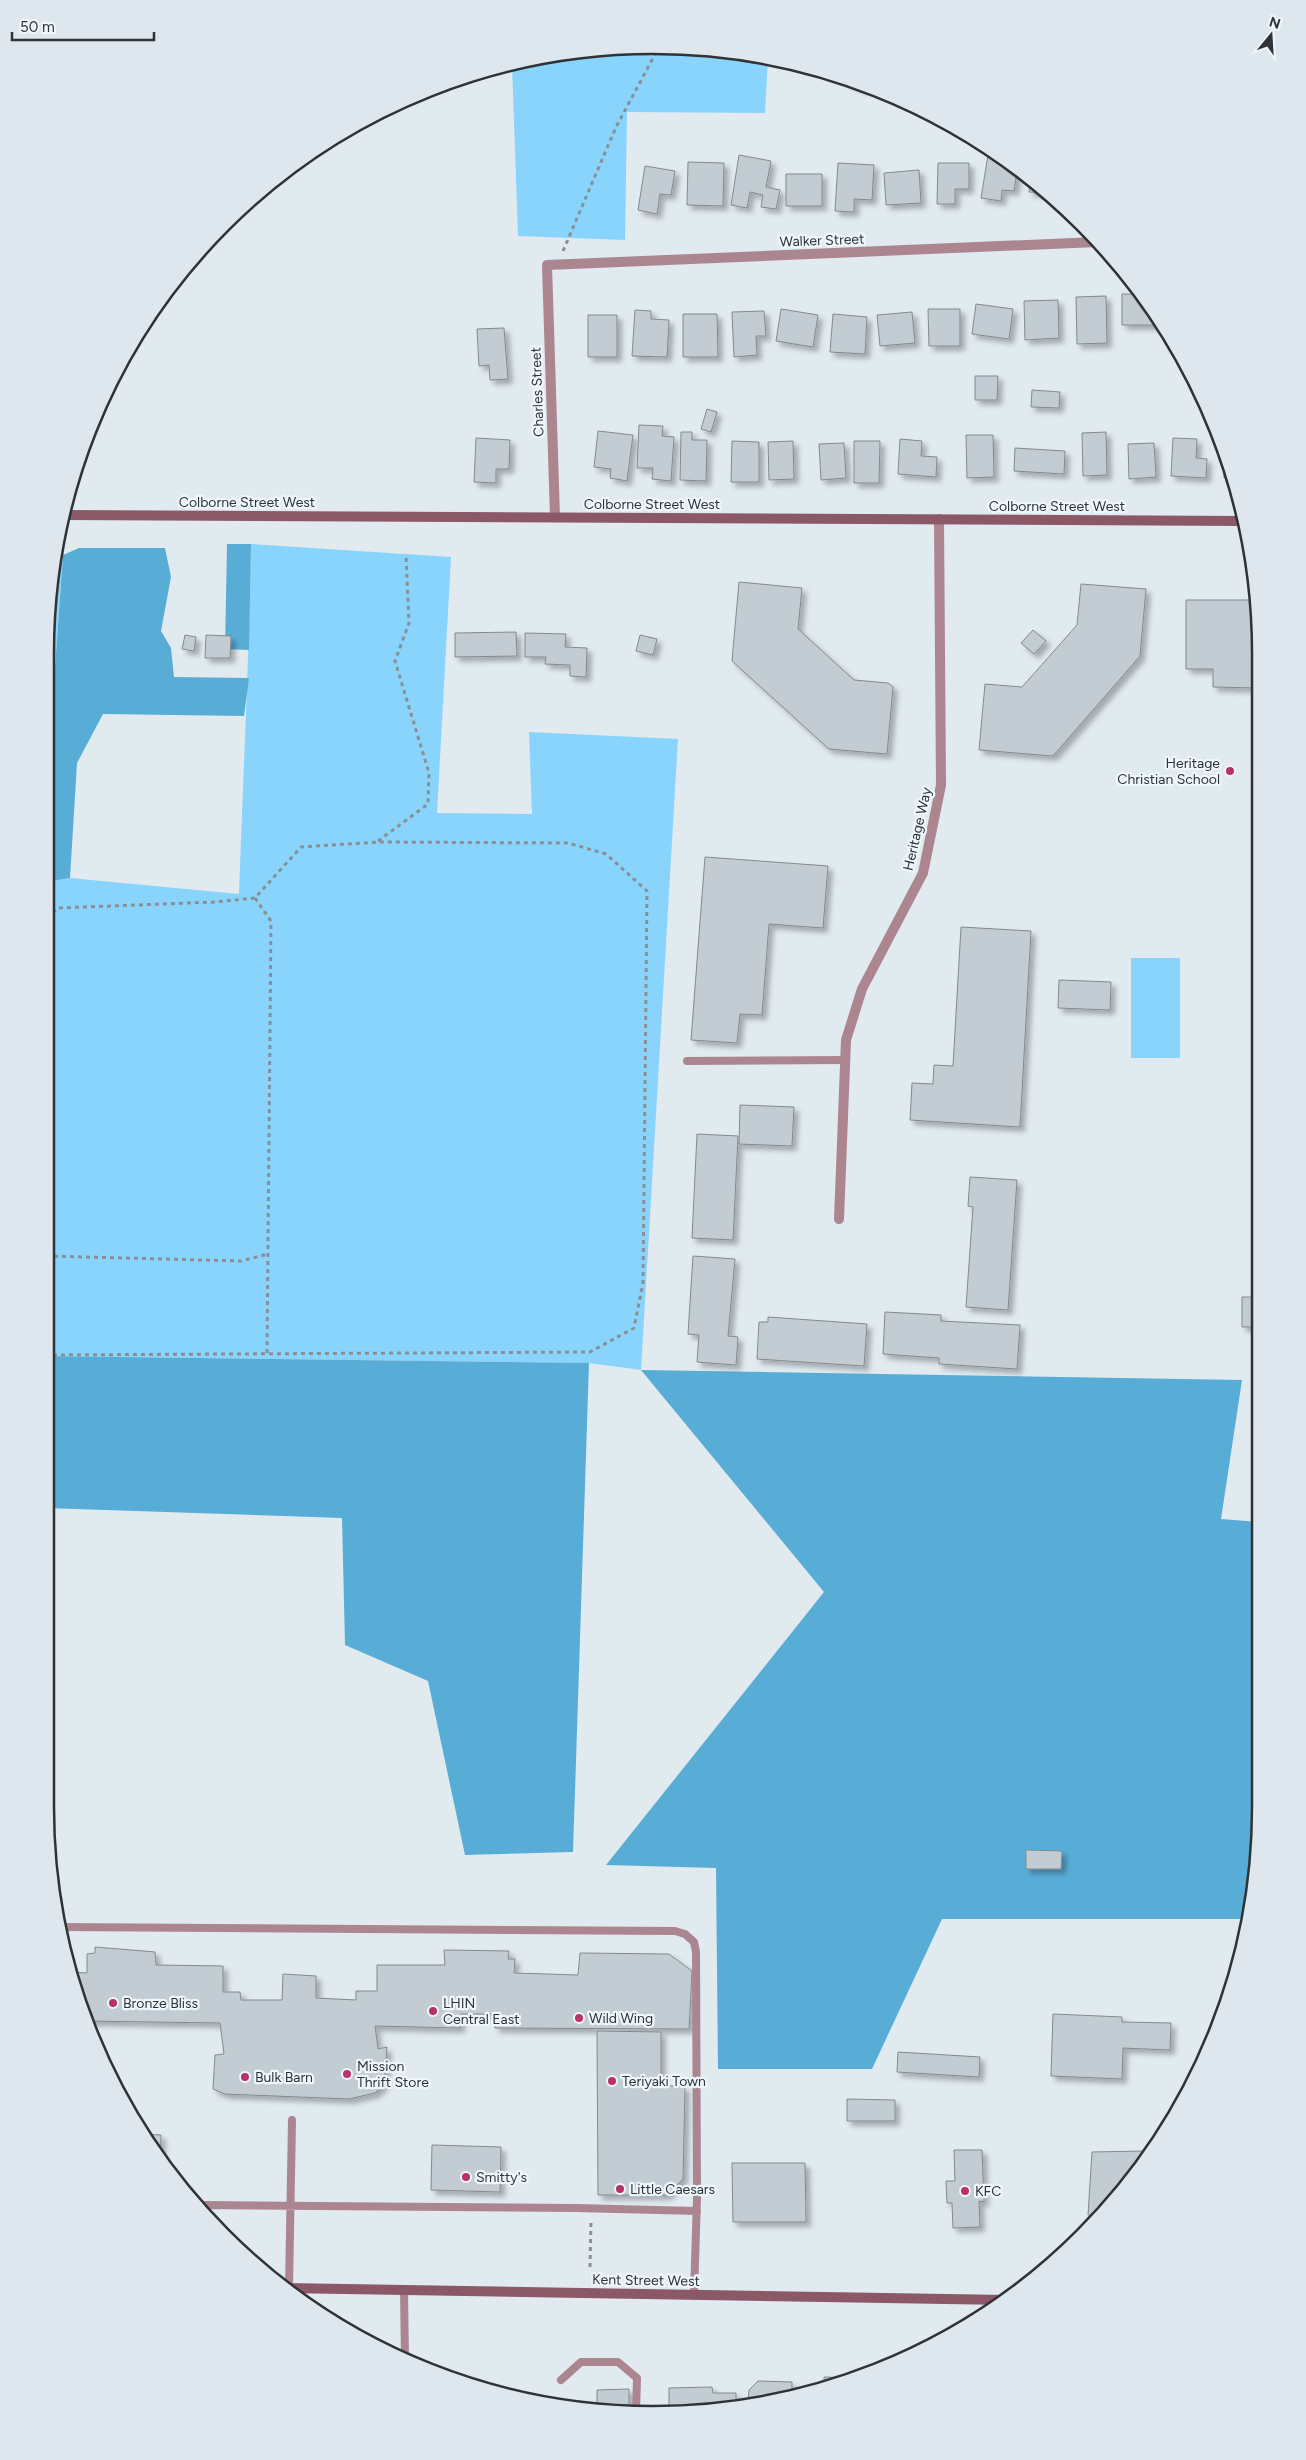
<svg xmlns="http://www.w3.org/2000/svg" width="1306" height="2460" font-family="Figtree,sans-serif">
	<defs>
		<filter id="shadow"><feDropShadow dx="4.5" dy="4.5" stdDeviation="2.5" flood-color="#0004"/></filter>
	</defs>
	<rect width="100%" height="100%" fill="#e0eaef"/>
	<!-- green -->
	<path fill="#89d4fc" d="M 693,46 L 768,59 L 765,113 L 627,112 L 625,240 L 518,236 L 512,65 L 574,50 Z
		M 251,544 L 451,557 L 437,813 L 532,814 L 529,732 L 678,739 L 641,1370 L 589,1363 L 45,1356 L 46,882 L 70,878 L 239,894 C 243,777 249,661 251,544 Z
		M 56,555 L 63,555 L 46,794 L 46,614 Z
		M 1131,958 L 1180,958 L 1180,1058 L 1131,1058 Z"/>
	<!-- forest -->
	<path fill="#58add7" d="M 227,544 L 251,544 L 249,650 L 225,649 Z
		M 79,548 L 165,548 L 171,577 L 161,631 L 171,648 L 174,677 L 249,678 L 244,716 L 103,714 L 77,763 L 70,878 L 46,882 L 46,794 L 63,555 Z
		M 45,1356 L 589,1363 L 573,1852 L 465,1855 L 428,1681 L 345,1645 L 342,1518 L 45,1508 Z
		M 641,1370 L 1242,1380 L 1221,1519 L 1259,1522 L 1260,1840 L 1257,1840 L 1242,1919 L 942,1919 L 872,2069 L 718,2069 L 716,1868 L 606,1865 L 824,1592 Z"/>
	<!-- building -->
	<path fill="#c3ccd2" stroke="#818a8f" filter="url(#shadow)" d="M 837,76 L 864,86 L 862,89 Z
		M 739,155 L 771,161 L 766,187 L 780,190 L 776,209 L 761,207 L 763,195 L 750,192 L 747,208 L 731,205 Z
		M 988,155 L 995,156 L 1017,171 L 1014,191 L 1002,190 L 1001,201 L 981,198 Z
		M 688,162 L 724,163 L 723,206 L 687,205 Z
		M 838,163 L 874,165 L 872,200 L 854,199 L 854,212 L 835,211 Z
		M 938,163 L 969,163 L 969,189 L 955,189 L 955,204 L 937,204 Z
		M 645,166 L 675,171 L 671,195 L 660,194 L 657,214 L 638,210 Z
		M 919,170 L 921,203 L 886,205 L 884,173 Z
		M 786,174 L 822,174 L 822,206 L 786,206 Z
		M 1030,180 L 1050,193 L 1029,192 Z
		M 1122,294 L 1142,294 L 1158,325 L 1122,325 Z
		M 1106,296 L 1107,343 L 1077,344 L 1076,297 Z
		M 1058,300 L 1059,338 L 1025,340 L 1024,301 Z
		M 976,304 L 1013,309 L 1009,339 L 972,334 Z
		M 781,309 L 818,315 L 813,347 L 776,341 Z
		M 928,309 L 960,309 L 960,346 L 929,346 Z
		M 635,310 L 651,311 L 651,319 L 669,320 L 667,357 L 632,356 Z
		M 764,311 L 766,336 L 756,336 L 757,355 L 734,357 L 732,312 Z
		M 912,312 L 915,343 L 880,346 L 877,315 Z
		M 683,314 L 717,314 L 718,357 L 683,357 Z
		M 833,314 L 867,317 L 865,354 L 830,352 Z
		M 588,315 L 617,315 L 617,357 L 588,357 Z
		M 504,328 L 508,379 L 490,380 L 489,365 L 479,366 L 477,329 Z
		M 975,376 L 998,376 L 997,400 L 975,400 Z
		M 1032,390 L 1060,392 L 1059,408 L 1031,407 Z
		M 707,409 L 717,412 L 711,432 L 701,429 Z
		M 639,425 L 663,426 L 662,436 L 674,437 L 671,481 L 652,479 L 653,468 L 637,468 Z
		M 598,431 L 633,435 L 627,481 L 610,478 L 611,469 L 594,467 Z
		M 681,432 L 692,432 L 692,440 L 707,440 L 706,481 L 680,480 Z
		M 1106,432 L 1107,475 L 1083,476 L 1082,433 Z
		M 966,435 L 993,435 L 994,477 L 967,478 Z
		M 476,438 L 510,440 L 509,469 L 496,469 L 496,483 L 474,482 Z
		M 1173,438 L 1197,439 L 1196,458 L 1207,459 L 1206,478 L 1171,476 Z
		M 900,439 L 922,441 L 921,456 L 937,457 L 936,477 L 898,474 Z
		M 732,441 L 759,442 L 759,482 L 731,482 Z
		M 793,441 L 794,479 L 769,480 L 768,442 Z
		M 854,441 L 880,441 L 879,483 L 854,483 Z
		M 844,443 L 846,478 L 821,480 L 819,444 Z
		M 1154,443 L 1156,477 L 1129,479 L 1128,444 Z
		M 1015,448 L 1065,451 L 1064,474 L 1014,471 Z
		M 1224,455 L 1230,478 L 1224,478 Z
		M 739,582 L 802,588 L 798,629 L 854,680 L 888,683 L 893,687 L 887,754 L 829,749 L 732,661 Z
		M 1250,583 L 1256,583 L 1256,688 L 1213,687 L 1213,669 L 1186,669 L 1186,600 L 1250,600 Z
		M 1081,584 L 1146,589 L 1140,656 L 1053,756 L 979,750 L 985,684 L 1022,687 L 1077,625 Z
		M 1033,630 L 1046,641 L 1034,654 L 1021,643 Z
		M 516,632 L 517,656 L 455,657 L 455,633 Z
		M 525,633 L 566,634 L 565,647 L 587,648 L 586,677 L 570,676 L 570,665 L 545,664 L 546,657 L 525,657 Z
		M 185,635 L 196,637 L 194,651 L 182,649 Z
		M 206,635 L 231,636 L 230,658 L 205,658 Z
		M 640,635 L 657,639 L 653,655 L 636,651 Z
		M 705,857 L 828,866 L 823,928 L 769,924 L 762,1015 L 740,1014 L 737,1043 L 691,1040 Z
		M 961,927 L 1031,931 L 1020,1127 L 910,1120 L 912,1083 L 933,1084 L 934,1065 L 953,1066 Z
		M 1059,980 L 1111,982 L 1110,1010 L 1058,1008 Z
		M 740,1105 L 794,1107 L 792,1146 L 739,1144 Z
		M 697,1134 L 738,1136 L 733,1240 L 692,1238 Z
		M 970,1177 L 1017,1180 L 1008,1310 L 966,1307 L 973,1207 L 968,1206 Z
		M 693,1256 L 735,1259 L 728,1336 L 738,1337 L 736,1365 L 697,1362 L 699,1335 L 688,1334 Z
		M 1242,1297 L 1258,1297 L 1258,1327 L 1242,1327 Z
		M 885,1312 L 941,1315 L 941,1321 L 1020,1325 L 1017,1369 L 939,1364 L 939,1358 L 883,1354 Z
		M 768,1317 L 867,1324 L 864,1366 L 757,1359 L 759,1322 L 768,1322 Z
		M 1026,1850 L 1062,1851 L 1061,1869 L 1026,1869 Z
		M 95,1947 L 155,1952 L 156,1965 L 223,1966 L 223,1992 L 240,1992 L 241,2000 L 282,2000 L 283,1974 L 316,1976 L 316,1998 L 356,2000 L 356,1991 L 377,1991 L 377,1965 L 445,1965 L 444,1950 L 509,1951 L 508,1959 L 515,1959 L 514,1973 L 578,1975 L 580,1953 L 669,1954 L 692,1971 L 689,2029 L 495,2028 L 494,2014 L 461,2014 L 460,2028 L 375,2026 L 378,2049 L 387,2047 L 384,2084 L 375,2093 L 349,2099 L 225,2094 L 213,2089 L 215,2055 L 224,2054 L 220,2023 L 86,2021 L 77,2003 L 69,1972 L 87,1973 L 87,1954 L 95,1953 Z
		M 1053,2014 L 1122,2017 L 1122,2022 L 1171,2023 L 1170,2050 L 1123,2048 L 1122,2079 L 1051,2076 Z
		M 597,2031 L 661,2032 L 661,2085 L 685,2087 L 683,2179 L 667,2195 L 598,2195 Z
		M 898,2052 L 980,2057 L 979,2077 L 897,2072 Z
		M 847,2099 L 895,2100 L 895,2121 L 847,2121 Z
		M 142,2134 L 161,2135 L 160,2162 Z
		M 432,2145 L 501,2147 L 500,2192 L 431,2190 Z
		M 954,2150 L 982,2150 L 984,2202 L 979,2201 L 980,2227 L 953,2228 L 952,2203 L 947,2203 L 946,2181 L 955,2181 Z
		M 1145,2151 L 1145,2161 L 1135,2177 L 1099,2216 L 1088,2215 L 1092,2152 Z
		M 732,2163 L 805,2163 L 806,2222 L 733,2222 Z
		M 824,2377 L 859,2378 L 824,2390 Z
		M 758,2381 L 792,2382 L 792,2397 L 693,2414 L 669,2414 L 669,2388 L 712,2387 L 713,2393 L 736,2393 L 736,2399 L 748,2401 L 749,2390 Z
		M 629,2389 L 629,2414 L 597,2411 L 597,2390 Z"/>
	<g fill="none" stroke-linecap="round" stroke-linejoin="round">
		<!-- path -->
		<path stroke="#899093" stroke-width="3" stroke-dasharray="4 4" stroke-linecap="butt" d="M 563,251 L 616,127 L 659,47
			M 378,841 L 428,804 L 429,773 L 395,661 L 409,623 L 406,555
			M 255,898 L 271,921 L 267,1354
			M 46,1256 L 241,1261 L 268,1254
			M 45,1355 L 590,1352 L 634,1328 L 643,1283 L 647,891 L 606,854 L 568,843 L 378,842 L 301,847 L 255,898 L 215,902 L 58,908 L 46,918
			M 590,2267 L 591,2221"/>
		<!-- lane -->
		<path stroke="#ab8690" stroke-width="8" d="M 687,1061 L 845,1060
			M 57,1927 L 675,1931 L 685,1934 L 694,1942 L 696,1952 L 697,2198 L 694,2295
			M 200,2208 L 204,2205 L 576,2208 L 697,2211
			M 289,2288 L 292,2120
			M 404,2290 L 405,2360
			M 561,2380 L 581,2362 L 618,2362 L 637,2378 L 636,2414"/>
		<!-- street -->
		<path stroke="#ab8690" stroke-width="10" d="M 555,517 L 547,265 L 1097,242
			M 839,1219 L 846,1040 L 862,989 L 923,873 L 941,785 L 939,519"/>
		<!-- secondary -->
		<path stroke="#8a5867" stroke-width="10" d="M 63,515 L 1242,521
			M 284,2288 L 1007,2300"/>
	</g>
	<!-- markers -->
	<g fill="#ba3069" stroke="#edf7fd" stroke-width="2">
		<circle cx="1230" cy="771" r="5"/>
		<circle cx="113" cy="2003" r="5"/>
		<circle cx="433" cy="2011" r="5"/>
		<circle cx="579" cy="2018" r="5"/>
		<circle cx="347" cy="2074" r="5"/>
		<circle cx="245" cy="2077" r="5"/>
		<circle cx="612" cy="2081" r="5"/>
		<circle cx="466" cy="2177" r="5"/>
		<circle cx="620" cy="2189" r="5"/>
		<circle cx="965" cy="2191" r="5"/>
	</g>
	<g text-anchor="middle" stroke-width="4.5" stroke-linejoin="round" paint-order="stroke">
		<!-- street labels -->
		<g font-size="14" fill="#2f3335" stroke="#edf7fd">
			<text transform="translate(822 240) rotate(-2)" y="5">Walker Street</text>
			<text transform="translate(537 392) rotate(-92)" y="5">Charles Street</text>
			<text x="247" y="507">Colborne Street West</text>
			<text x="652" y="509">Colborne Street West</text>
			<text x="1057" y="511">Colborne Street West</text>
			<text transform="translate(917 829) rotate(-77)" y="5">Heritage Way</text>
			<text transform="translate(646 2280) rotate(1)" y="5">Kent Street West</text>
		</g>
		<!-- poi labels -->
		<g font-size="14" fill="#2f3335" stroke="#edf7fd" text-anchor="start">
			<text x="1220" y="768" text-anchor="end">Heritage<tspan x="1220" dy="16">Christian School</tspan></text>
			<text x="123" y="2008">Bronze Bliss</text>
			<text x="443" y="2008">LHIN<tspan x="443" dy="16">Central East</tspan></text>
			<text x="589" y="2023">Wild Wing</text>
			<text x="357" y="2071">Mission<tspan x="357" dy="16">Thrift Store</tspan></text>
			<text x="255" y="2082">Bulk Barn</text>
			<text x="622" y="2086">Teriyaki Town</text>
			<text x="476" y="2182">Smitty's</text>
			<text x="630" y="2194">Little Caesars</text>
			<text x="975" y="2196">KFC</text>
		</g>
	</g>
	<!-- crop -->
	<path d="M0 0H1306V2460H0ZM653 54H653A599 599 0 0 1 1252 653V1807A599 599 0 0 1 653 2406H653A599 599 0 0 1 54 1807V653A599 599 0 0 1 653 54Z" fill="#dee7ed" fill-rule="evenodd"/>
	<path fill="none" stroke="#2f3335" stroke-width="2.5" d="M653 54H653A599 599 0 0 1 1252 653V1807A599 599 0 0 1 653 2406H653A599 599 0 0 1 54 1807V653A599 599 0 0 1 653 54Z"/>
	<!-- north arrow -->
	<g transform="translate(1271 35) rotate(18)" stroke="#edf7fd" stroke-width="4" paint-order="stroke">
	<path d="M0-4L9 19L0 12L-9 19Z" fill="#2f3335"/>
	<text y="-8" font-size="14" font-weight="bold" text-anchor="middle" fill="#2f3335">N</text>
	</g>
	<!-- scale -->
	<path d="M12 32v8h142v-8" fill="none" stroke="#2f3335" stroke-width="2.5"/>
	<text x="20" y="32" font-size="15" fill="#2f3335" stroke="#edf7fd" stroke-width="4" paint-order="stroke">50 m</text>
</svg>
